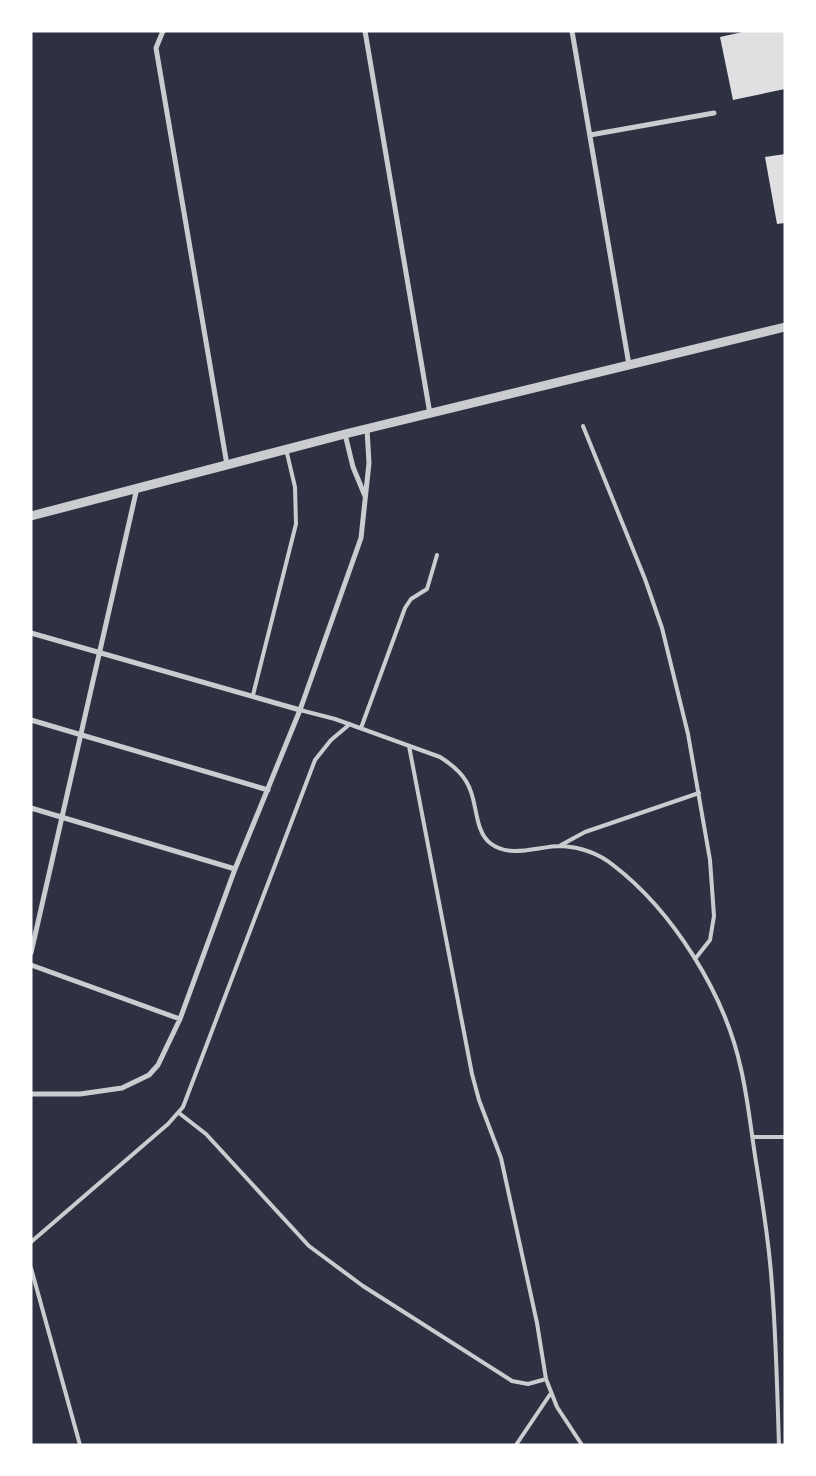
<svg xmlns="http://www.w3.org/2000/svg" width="816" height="1476" font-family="'Space Grotesk',sans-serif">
	<rect width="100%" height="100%" fill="#2d3142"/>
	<!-- building -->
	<path fill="#e0e0e3" d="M 747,31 L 785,31 L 785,89 L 733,100 L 720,37 Z
		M 785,154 L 785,223 L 777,224 L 765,157 Z"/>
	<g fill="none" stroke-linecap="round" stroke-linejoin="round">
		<!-- service -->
		<path stroke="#caccd0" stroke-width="4" d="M 583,426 L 645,579 L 662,628 L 688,734 L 710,860 L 714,916 L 710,940 L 695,959
			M 253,695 L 296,524 L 295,487 L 286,449
			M 300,710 L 335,719 L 440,757 C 454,766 466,776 471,792 C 477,808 476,832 490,843 C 510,859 538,846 561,846 C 579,847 598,853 613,865 C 673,911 725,994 741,1069 C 748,1099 751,1131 756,1162 C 762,1199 768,1236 771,1273 C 776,1330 777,1387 779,1445
			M 361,728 L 405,608 L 411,599 L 427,589 L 437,555
			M 409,746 L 472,1074 L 479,1100 L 501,1158 L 537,1323 L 546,1379 L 557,1407 L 582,1445
			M 561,845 L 585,832 L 699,793
			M 179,1113 L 206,1134 L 309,1246 L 363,1286 L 512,1381 L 528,1384 L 546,1379
			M 752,1137 L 785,1137
			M 31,1242 L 168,1124 L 183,1107 L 315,760 L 331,740 L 350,724
			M 31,1268 L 80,1445
			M 516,1445 L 551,1393"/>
		<!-- minor -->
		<path stroke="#caccd0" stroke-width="5" d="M 163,31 L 156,48 L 227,465
			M 365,31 L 430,414
			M 572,31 L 629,365
			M 590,135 L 714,113
			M 345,434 L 353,467 L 365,496
			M 31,633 L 300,710
			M 31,720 L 268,790
			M 31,808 L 235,869
			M 31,953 L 137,488
			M 31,965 L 180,1019
			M 31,1094 L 80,1094 L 122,1088 L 149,1075 L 158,1065 L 180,1019 L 235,869 L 300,710 L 361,538 L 369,463 L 367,429"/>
		<!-- tertiary -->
		<path stroke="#caccd0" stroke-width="9" d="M 31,516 L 345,434 L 785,327"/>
	</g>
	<!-- border -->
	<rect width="816" height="1476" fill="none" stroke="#ffffff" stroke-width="65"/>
</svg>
